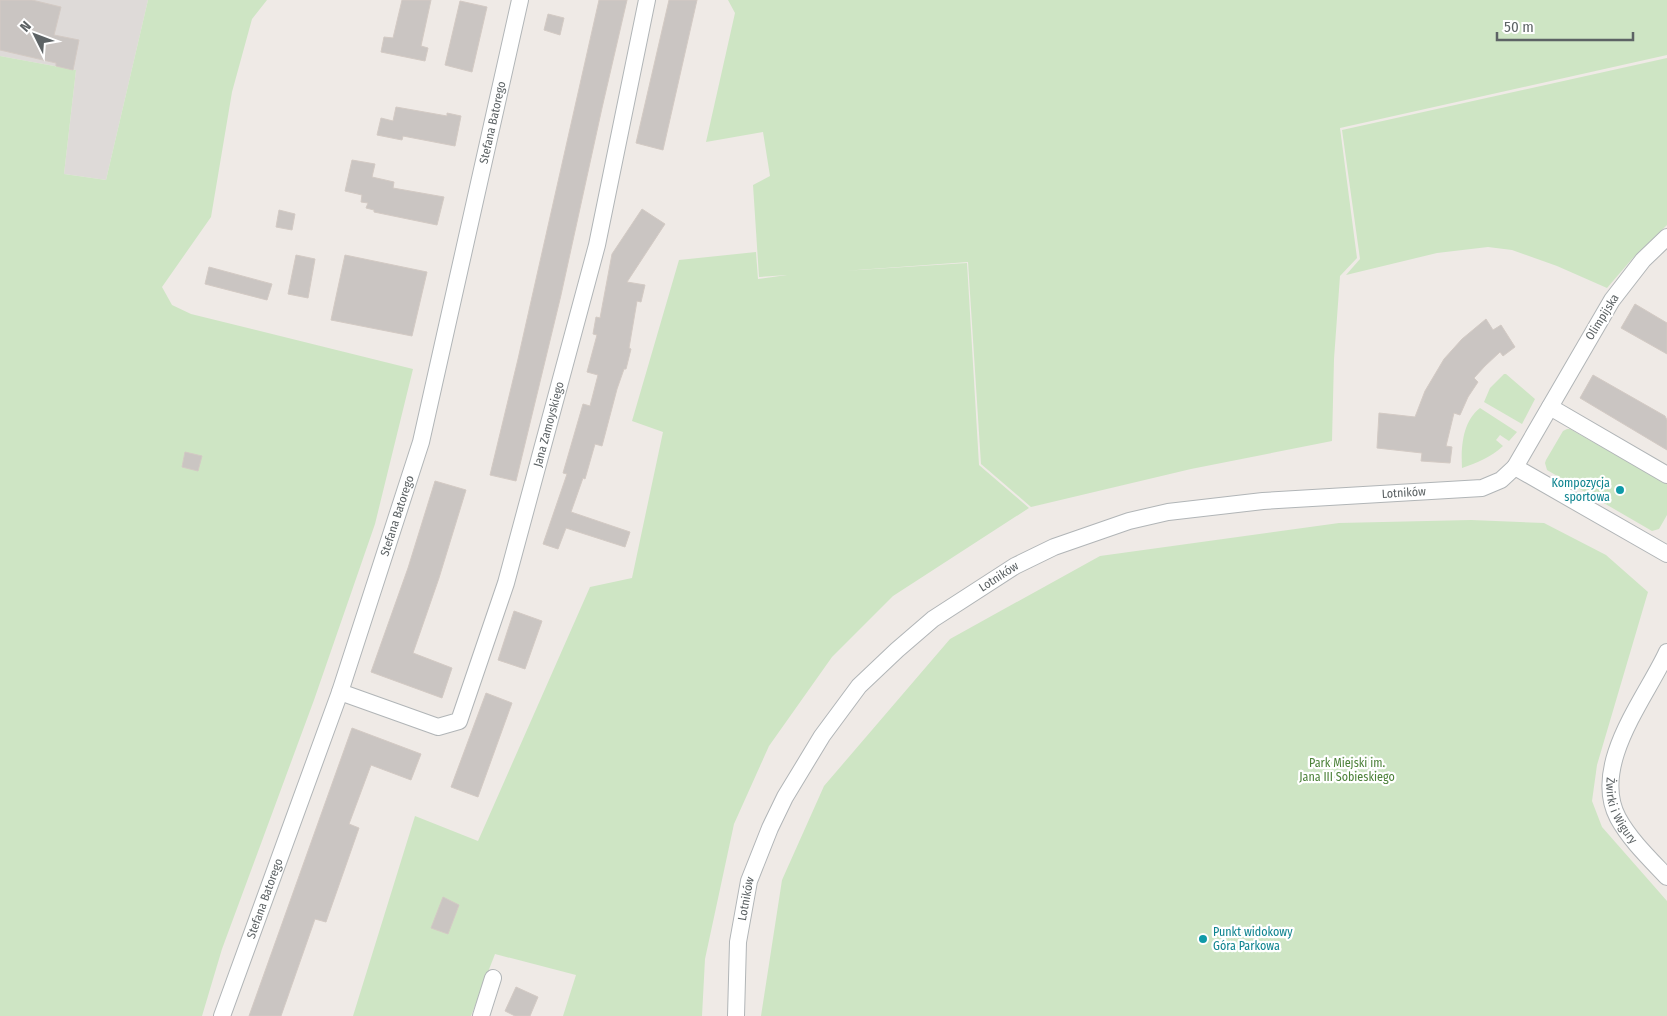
<svg xmlns="http://www.w3.org/2000/svg" width="1667" height="1016" font-family="'Fira Sans Condensed',sans-serif">
	<rect width="100%" height="100%" fill="#efeae6"/>
	<!-- industrial -->
	<path fill="#dedad8" d="M 0,0 L 148,0 L 106,180 L 64,174 L 76,70 L 0,56 Z"/>
	<!-- green -->
	<path fill="#cee5c4" d="M 148,0 L 267,0 L 252,19 L 232,92 L 211,217 L 162,287 L 172,305 L 191,314 L 413,369 L 375,524 L 314,700 L 222,949 L 202,1016 L 0,1016 L 0,56 L 76,70 L 64,174 L 106,180 Z
		M 728,0 L 1667,0 L 1667,55 L 1340,128 L 1357,258 L 1340,276 L 1334,359 L 1332,441 L 1191,469 L 1031,507 L 981,464 L 968,262 L 843,271 L 967,263 L 979,465 L 1029,508 L 893,596 L 832,657 L 769,746 L 734,824 L 705,959 L 702,1016 L 563,1016 L 576,975 L 495,954 L 471,1016 L 353,1016 L 415,816 L 478,841 L 590,587 L 632,578 L 663,432 L 632,421 L 679,260 L 756,252 L 758,279 L 787,275 L 759,277 L 753,185 L 770,176 L 763,132 L 706,142 L 735,13 Z
		M 1667,58 L 1667,225 L 1632,259 L 1607,288 L 1557,266 L 1512,250 L 1488,247 L 1437,253 L 1346,275 L 1360,259 L 1342,130 Z
		M 1504,374 L 1506,374 L 1535,399 L 1522,424 L 1484,402 L 1490,388 Z
		M 1480,408 L 1517,432 L 1509,441 L 1500,435 L 1496,440 L 1503,446 C 1491,457 1477,463 1462,468 C 1461,448 1462,422 1480,408 Z
		M 1567,429 L 1570,429 L 1667,484 L 1667,515 L 1659,529 L 1652,531 L 1547,470 L 1545,463 L 1546,460 L 1563,431 Z
		M 1471,520 L 1544,523 L 1606,555 L 1648,592 L 1597,765 L 1592,801 L 1602,827 L 1667,901 L 1667,1016 L 761,1016 L 782,880 L 824,786 L 950,639 L 1100,556 L 1339,523 Z"/>
	<!-- building -->
	<path fill="#cac5c2" stroke="#d3cac4" d="M 0,0 L 32,0 L 61,7 L 54,35 L 79,40 L 73,70 L 56,66 L 56,63 L 0,50 Z
		M 402,0 L 431,0 L 421,46 L 428,48 L 425,61 L 381,52 L 384,37 L 393,38 Z
		M 599,0 L 627,0 L 602,108 L 561,295 L 516,481 L 490,475 L 518,359 Z
		M 669,0 L 697,0 L 663,150 L 636,143 Z
		M 460,1 L 487,7 L 472,72 L 445,65 Z
		M 548,14 L 564,18 L 560,35 L 544,30 Z
		M 396,107 L 447,116 L 447,113 L 461,116 L 455,146 L 403,136 L 402,140 L 377,135 L 381,118 L 393,121 Z
		M 352,160 L 375,164 L 372,177 L 394,182 L 393,188 L 444,197 L 437,225 L 374,212 L 374,210 L 366,208 L 368,203 L 361,202 L 362,195 L 345,191 Z
		M 642,209 L 665,224 L 627,282 L 645,285 L 641,302 L 637,301 L 629,348 L 631,349 L 626,369 L 624,369 L 617,389 L 602,446 L 595,444 L 585,479 L 583,478 L 571,512 L 630,532 L 625,547 L 566,528 L 558,549 L 543,544 L 567,474 L 563,473 L 583,404 L 590,406 L 598,375 L 587,372 L 597,335 L 593,334 L 596,317 L 600,318 L 612,254 Z
		M 279,210 L 295,214 L 292,230 L 276,227 Z
		M 296,255 L 315,259 L 308,298 L 288,294 Z
		M 345,255 L 427,272 L 412,336 L 331,320 Z
		M 209,267 L 272,284 L 267,300 L 205,284 Z
		M 1635,304 L 1667,323 L 1667,354 L 1621,328 Z
		M 1486,319 L 1493,330 L 1501,325 L 1515,347 L 1503,356 L 1500,352 L 1485,366 L 1474,378 L 1478,382 L 1468,397 L 1460,415 L 1454,413 L 1446,446 L 1452,447 L 1450,463 L 1421,461 L 1422,453 L 1377,448 L 1379,413 L 1415,417 L 1425,391 L 1444,359 L 1462,339 Z
		M 1593,375 L 1665,416 L 1667,420 L 1667,450 L 1580,398 Z
		M 185,452 L 202,456 L 198,471 L 182,467 Z
		M 435,481 L 466,490 L 439,578 L 413,653 L 452,668 L 442,698 L 371,672 L 408,568 Z
		M 514,611 L 542,621 L 525,669 L 498,660 Z
		M 486,693 L 512,703 L 478,797 L 451,787 Z
		M 352,728 L 421,754 L 411,780 L 371,765 L 349,824 L 359,828 L 326,922 L 315,919 L 281,1016 L 249,1016 Z
		M 443,897 L 459,905 L 448,934 L 431,928 Z
		M 516,987 L 538,997 L 530,1016 L 515,1016 L 505,1011 Z"/>
	<g fill="none" stroke-linecap="round" stroke-linejoin="round">
		<defs>
			<g id="street">
				<path d="M 1667,237 L 1643,260 L 1612,300 L 1515,467 L 1667,554"/>
				<path d="M 1550,407 L 1667,475"/>
				<path id="s1" d="M 1667,652 C 1646,698 1590,765 1618,818 C 1630,840 1650,859 1667,877"/>
				<path id="s2" d="M 340,692 L 438,727 L 459,721 L 506,583 L 597,245 L 647,0"/>
				<path id="s3" d="M 222,1016 L 340,692 L 421,442 L 520,0"/>
				<path d="M 481,1016 L 493,978"/>
				<path id="s4" d="M 736,1016 L 738,942 L 749,881 L 770,828 L 785,797 L 822,736 L 859,686 L 897,650 L 933,619 L 1015,566 L 1054,547 L 1129,521 L 1168,512 L 1263,501 L 1482,488 L 1501,480 L 1515,467"/>
			</g>
		</defs>
		<!-- street casing -->
		<use href="#street" stroke="#b1b5b7" stroke-width="18"/>
		<!-- street -->
		<use href="#street" stroke="#fff" stroke-width="16"/>
	</g>
	<!-- markers -->
	<g fill="#0f9aa8" stroke="#fff" stroke-width="2">
		<circle cx="1620" cy="490" r="5"/>
		<circle cx="1203" cy="939" r="5"/>
	</g>
	<g text-anchor="middle" stroke-width="4.5" stroke-linejoin="round" paint-order="stroke">
		<!-- street labels -->
		<g font-size="12" fill="#5d6365" stroke="#fff">
			<text dy="4" stroke="none"><textPath href="#s3" startOffset="935">Stefana Batorego</textPath></text>
			<text transform="translate(1602 317) rotate(-58)" y="4">Olimpijska</text>
			<text dy="4" stroke="none"><textPath href="#s2" startOffset="436">Jana Zamoyskiego</textPath></text>
			<text dy="4" stroke="none"><textPath href="#s4" startOffset="958">Lotników</textPath></text>
			<text dy="4" stroke="none"><textPath href="#s3" startOffset="530">Stefana Batorego</textPath></text>
			<text dy="4" stroke="none"><textPath href="#s4" startOffset="539">Lotników</textPath></text>
			<text dy="4" stroke="none"><textPath href="#s1" startOffset="174">Żwirki i Wigury</textPath></text>
			<text dy="4" stroke="none"><textPath href="#s3" startOffset="125">Stefana Batorego</textPath></text>
			<text dy="4" stroke="none"><textPath href="#s4" startOffset="118">Lotników</textPath></text>
		</g>
		<!-- culture labels -->
		<g font-size="12" fill="#0d838f" stroke="#fff" text-anchor="end">
			<text x="1610" y="487">Kompozycja<tspan x="1610" dy="14">sportowa</tspan></text>
			<text x="1213" y="936" text-anchor="start">Punkt widokowy<tspan x="1213" dy="14">Góra Parkowa</tspan></text>
		</g>
		<!-- park labels -->
		<g font-size="12" fill="#4c8139" stroke="#fff">
			<text x="1347" y="767">Park Miejski im.<tspan x="1347" dy="14">Jana III Sobieskiego</tspan></text>
		</g>
	</g>
	<!-- north arrow -->
	<g transform="translate(35 35) rotate(312)" stroke="#ffffff" stroke-width="4" paint-order="stroke">
	<path d="M0-4L9 19L0 12L-9 19Z" fill="#5d6365"/>
	<text y="-8" font-size="14" font-weight="bold" text-anchor="middle" fill="#5d6365">N</text>
	</g>
	<!-- scale -->
	<path d="M1497 32v8h136v-8" fill="none" stroke="#5d6365" stroke-width="2.5"/>
	<text x="1504" y="32" font-size="15" fill="#5d6365" stroke="#ffffff" stroke-width="4" paint-order="stroke">50 m</text>
</svg>
